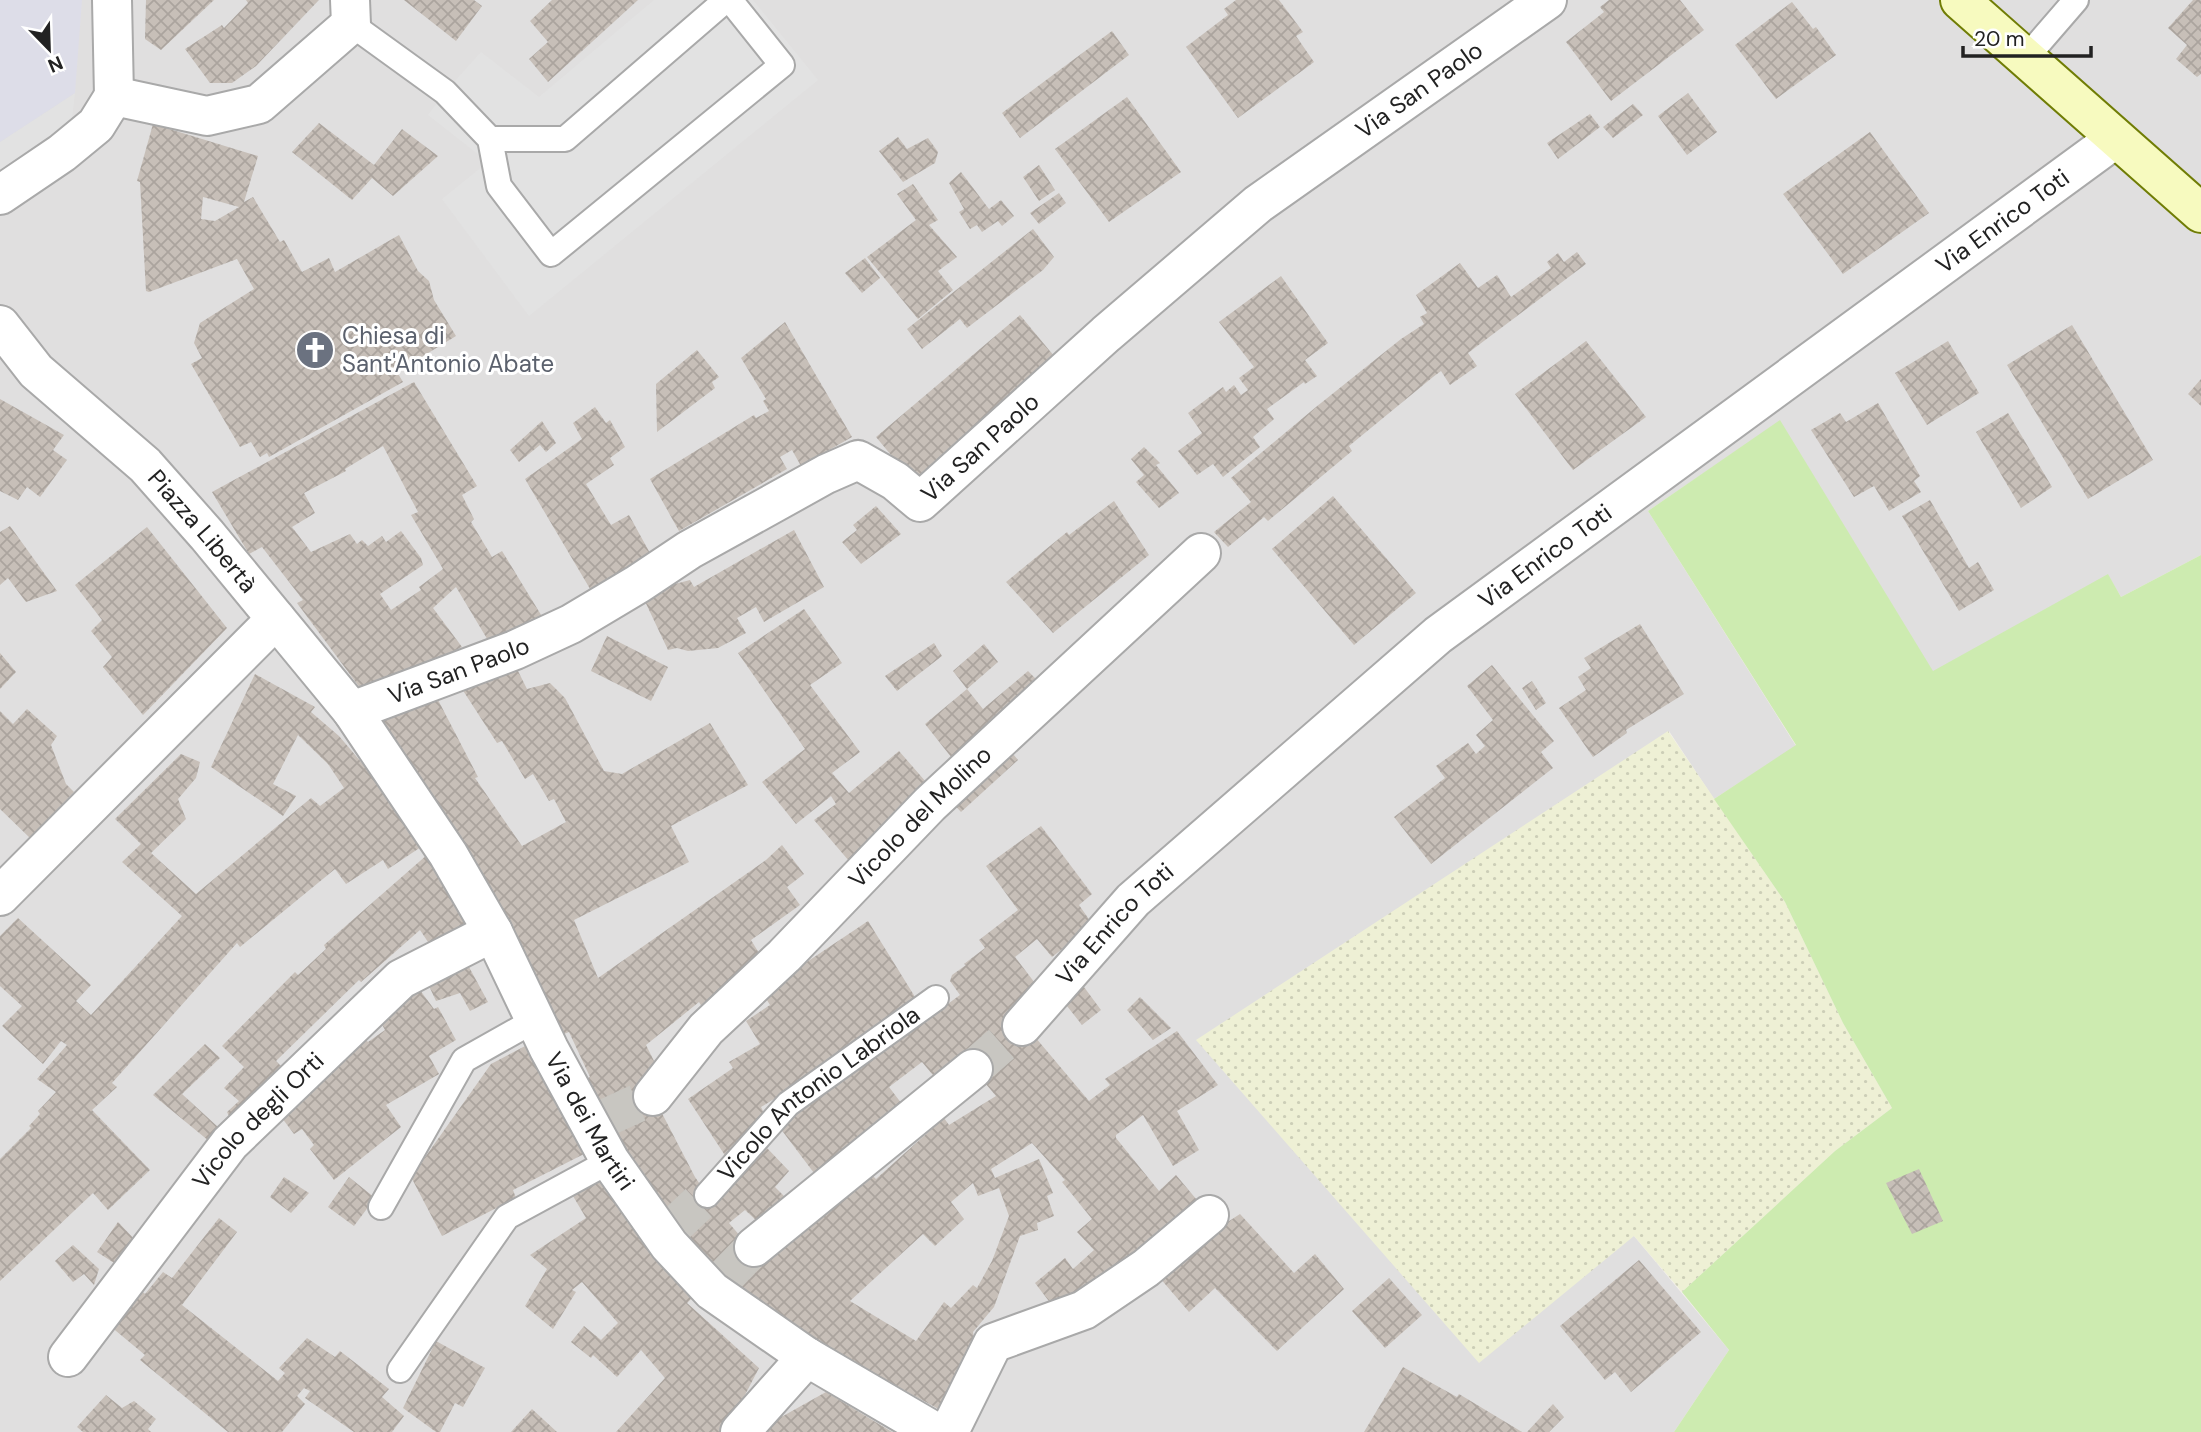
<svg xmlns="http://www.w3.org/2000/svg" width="2201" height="1432" font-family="'DM Sans',sans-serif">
	<defs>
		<pattern id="farmland-dots" width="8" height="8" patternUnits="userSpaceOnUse" patternTransform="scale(1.75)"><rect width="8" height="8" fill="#eef0d5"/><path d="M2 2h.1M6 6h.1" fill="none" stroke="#ccceb7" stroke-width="1.8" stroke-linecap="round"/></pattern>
		<pattern id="building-cross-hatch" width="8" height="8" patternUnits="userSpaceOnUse" patternTransform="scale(1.75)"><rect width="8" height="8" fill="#c7bfb8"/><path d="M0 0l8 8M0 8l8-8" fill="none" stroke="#aba49e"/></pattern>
	</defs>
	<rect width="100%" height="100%" fill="#f2efe9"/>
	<!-- residential -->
	<path fill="#e0dfdf" d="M 0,0 L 2201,0 L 2201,555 L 2121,597 L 2108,575 L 1933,672 L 1780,421 L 1648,511 L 1796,746 L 1714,799 L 1669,731 L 1634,1236 L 1729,1350 L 1674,1432 L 0,1432 Z"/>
	<!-- farmland -->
	<path fill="url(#farmland-dots)" d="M 1668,731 L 1785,902 L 1843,1023 L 1892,1108 L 1835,1151 L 1682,1292 L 1634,1236 L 1479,1363 L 1196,1040 Z"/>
	<!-- grass -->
	<path fill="#cdebb0" d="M 1780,420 L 1933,671 L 2108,574 L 2121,597 L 2201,555 L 2201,1432 L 1674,1432 L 1729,1350 L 1682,1292 L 1835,1151 L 1892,1108 L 1843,1023 L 1785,902 L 1714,799 L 1796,745 L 1648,511 Z"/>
	<!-- parking -->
	<path fill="#e2e2e2" d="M 654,0 L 753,0 L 818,80 L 529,316 L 442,199 L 488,162 L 428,115 L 445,92 L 481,52 L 539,97 Z
		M 75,93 L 71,127 L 0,173 L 0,142 Z"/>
	<!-- plaza -->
	<path fill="#dddde8" d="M 0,0 L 82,0 L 75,93 L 0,142 Z"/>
	<!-- building -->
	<path fill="url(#building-cross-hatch)" fill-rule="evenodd" d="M 146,0 L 214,0 L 161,50 L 145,39 Z
		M 246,0 L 319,0 L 256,66 L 232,83 L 210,83 L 185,49 L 222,25 L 224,28 L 248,3 Z
		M 404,0 L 474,0 L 482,6 L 456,41 Z
		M 552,0 L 638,0 L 548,82 L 529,59 L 548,42 L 530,21 Z
		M 1236,0 L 1279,0 L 1303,32 L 1296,36 L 1314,62 L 1238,118 L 1186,47 L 1228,15 L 1224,9 Z
		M 1609,0 L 1680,0 L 1704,30 L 1611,101 L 1566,42 L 1604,12 L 1600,7 Z
		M 2193,0 L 2201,0 L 2201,74 L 2197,77 L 2176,59 L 2187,45 L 2168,28 Z
		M 1792,2 L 1813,29 L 1816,27 L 1836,55 L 1776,99 L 1735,45 Z
		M 1112,31 L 1129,55 L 1020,138 L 1002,113 Z
		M 1688,93 L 1717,132 L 1687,155 L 1658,116 Z
		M 1127,97 L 1181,172 L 1109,222 L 1055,149 Z
		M 1633,104 L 1643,115 L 1613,138 L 1603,127 Z
		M 1590,114 L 1600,127 L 1558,159 L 1547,143 Z
		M 319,123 L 374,165 L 402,129 L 438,156 L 393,196 L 372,178 L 352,200 L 292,152 Z
		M 153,124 L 258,156 L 244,202 L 253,197 L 280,242 L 284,240 L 302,272 L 329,258 L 335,272 L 399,235 L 418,271 L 429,281 L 434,300 L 456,336 L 397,372 L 403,382 L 269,457 L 267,453 L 260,457 L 251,442 L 240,447 L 191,364 L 202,358 L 194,343 L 200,323 L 254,289 L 237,259 L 149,292 L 146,291 L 140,182 L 137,181 ZM 203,197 L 239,207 L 215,221 L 201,219 Z
		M 1870,132 L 1929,213 L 1843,274 L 1783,194 Z
		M 898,137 L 907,149 L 928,138 L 938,152 L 935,163 L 903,182 L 879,151 Z
		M 1039,165 L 1055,190 L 1039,201 L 1023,177 Z
		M 961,172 L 989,209 L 1001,200 L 1014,216 L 1002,226 L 998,221 L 982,232 L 977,225 L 970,229 L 959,212 L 964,209 L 949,183 Z
		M 913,184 L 938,220 L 929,225 L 957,257 L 938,271 L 953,290 L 918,319 L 867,257 L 916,220 L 897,194 Z
		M 1059,193 L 1066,203 L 1039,224 L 1030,213 Z
		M 1033,229 L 1054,257 L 1043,270 L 967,328 L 960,319 L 922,349 L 907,329 Z
		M 1577,252 L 1586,264 L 1468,353 L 1477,366 L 1450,385 L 1441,371 L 1433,377 L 1349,446 L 1352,451 L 1268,521 L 1264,517 L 1228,547 L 1214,532 L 1251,502 L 1231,478 L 1316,407 L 1401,339 L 1424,324 L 1420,317 L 1427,313 L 1416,295 L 1460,263 L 1478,288 L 1497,275 L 1511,297 L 1551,268 L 1547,262 L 1558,253 L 1564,262 Z
		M 865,258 L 880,278 L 862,293 L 845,273 Z
		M 1281,276 L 1328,343 L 1305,360 L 1317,376 L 1305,384 L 1304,382 L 1267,409 L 1274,419 L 1253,437 L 1260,447 L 1223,477 L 1213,464 L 1197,475 L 1178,451 L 1202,433 L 1188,413 L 1223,387 L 1226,392 L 1234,385 L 1241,395 L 1248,390 L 1239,378 L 1254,367 L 1219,322 Z
		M 1020,315 L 1059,362 L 927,480 L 911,479 L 876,437 Z
		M 785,322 L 852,437 L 801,466 L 792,450 L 780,457 L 787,469 L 679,531 L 650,479 L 754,415 L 756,418 L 769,411 L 763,401 L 766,399 L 741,358 Z
		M 2072,325 L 2153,460 L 2088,499 L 2007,365 Z
		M 1586,341 L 1646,417 L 1573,470 L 1515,394 Z
		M 1948,341 L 1979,393 L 1927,425 L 1895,373 Z
		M 697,350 L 719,377 L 712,382 L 715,388 L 657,432 L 656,384 Z
		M 2201,379 L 2201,406 L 2188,394 Z
		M 414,382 L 477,486 L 462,495 L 474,519 L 471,522 L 492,557 L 502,551 L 546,623 L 492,647 L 456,587 L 433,608 L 462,647 L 366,696 L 297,603 L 303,600 L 262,547 L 249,554 L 212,492 ZM 383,446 L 418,512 L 411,515 L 443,569 L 419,587 L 421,590 L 391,610 L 380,594 L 423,565 L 421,558 L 401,531 L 386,542 L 382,536 L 368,546 L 362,540 L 357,544 L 350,534 L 311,552 L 292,527 L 315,513 L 304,493 L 346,471 L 345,469 Z
		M 0,399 L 64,435 L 53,450 L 67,460 L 40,497 L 27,487 L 18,500 L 0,491 Z
		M 1878,403 L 1920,476 L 1914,481 L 1921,492 L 1889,511 L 1874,486 L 1854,497 L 1811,430 L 1840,413 L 1846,422 Z
		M 595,407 L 606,423 L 610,420 L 625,447 L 610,458 L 614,465 L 586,484 L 611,525 L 629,515 L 656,564 L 596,599 L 525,479 L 582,439 L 573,423 Z
		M 2008,413 L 2052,487 L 2021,508 L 1976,432 Z
		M 542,421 L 556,443 L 546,452 L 540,445 L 519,462 L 510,450 Z
		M 1144,447 L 1160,463 L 1156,465 L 1179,493 L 1159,508 L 1136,482 L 1144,475 L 1131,459 Z
		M 1333,496 L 1416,593 L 1354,645 L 1272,549 Z
		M 1930,500 L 1969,568 L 1978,562 L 1994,590 L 1959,611 L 1902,516 Z
		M 1114,501 L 1149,555 L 1053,633 L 1006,582 L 1067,532 L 1069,535 Z
		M 876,506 L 901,534 L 861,564 L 842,542 L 857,530 L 853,525 Z
		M 10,526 L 57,591 L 26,602 L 8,578 L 0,585 L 0,532 Z
		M 147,527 L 227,628 L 143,715 L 103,667 L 112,657 L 91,631 L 102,620 L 75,585 Z
		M 794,530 L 824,587 L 764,622 L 756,607 L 737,618 L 746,633 L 718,648 L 688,651 L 677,648 L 668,650 L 641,593 L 690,580 L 694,587 Z
		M 804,609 L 842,663 L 810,685 L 860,752 L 832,773 L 849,793 L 899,751 L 933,790 L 849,861 L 814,820 L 836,804 L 831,796 L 796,824 L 762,782 L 805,749 L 738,653 Z
		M 1640,624 L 1684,694 L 1626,730 L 1627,733 L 1593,757 L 1559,708 L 1586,690 L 1578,677 L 1591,668 L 1584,658 Z
		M 607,636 L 668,667 L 651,701 L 591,671 Z
		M 934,643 L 942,656 L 897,691 L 885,676 Z
		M 984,644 L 998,662 L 967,689 L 953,671 Z
		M 0,653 L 16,672 L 0,689 Z
		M 515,665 L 527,689 L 550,683 L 565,698 L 604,771 L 622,774 L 710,723 L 748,785 L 671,826 L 689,862 L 574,920 L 598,978 L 766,860 L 782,845 L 804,874 L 787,887 L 800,905 L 751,940 L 767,966 L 705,1012 L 699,1002 L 646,1045 L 658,1069 L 653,1096 L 695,1177 L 715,1206 L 767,1148 L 789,1171 L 775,1187 L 786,1198 L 759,1223 L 745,1210 L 729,1223 L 741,1237 L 861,1164 L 876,1179 L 944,1118 L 949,1125 L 996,1096 L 963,1057 L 937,1080 L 922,1062 L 889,1087 L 905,1108 L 814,1173 L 780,1128 L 840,1074 L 845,1079 L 960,995 L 950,981 L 952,975 L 966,965 L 964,964 L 985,948 L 979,940 L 1018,910 L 986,866 L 1041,826 L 1092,894 L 1079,905 L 1093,925 L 1052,957 L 1037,939 L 1015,957 L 1041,991 L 1030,1031 L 1089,1101 L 1110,1085 L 1105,1079 L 1177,1031 L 1218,1085 L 1177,1111 L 1199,1150 L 1173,1166 L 1143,1115 L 1116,1135 L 1116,1138 L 1159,1191 L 1176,1175 L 1202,1206 L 1058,1313 L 1035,1283 L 1065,1258 L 1073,1269 L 1094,1250 L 1077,1232 L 1092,1219 L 1062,1182 L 1065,1180 L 1032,1143 L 991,1169 L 995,1178 L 1039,1159 L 1053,1193 L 1047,1196 L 1054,1216 L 1037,1223 L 1038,1230 L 1020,1236 L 994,1307 L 973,1332 L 977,1355 L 944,1412 L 820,1344 L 692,1257 L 582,1081 L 590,1077 L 569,1032 L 559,1036 L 505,913 L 400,763 L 380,716 L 436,696 L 478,777 L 475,778 L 522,846 L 566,822 L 554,799 L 549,801 L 533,774 L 525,779 L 502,741 L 497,743 L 462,689 ZM 973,1183 L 978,1196 L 999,1188 L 1009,1216 L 992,1261 L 977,1288 L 973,1285 L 951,1308 L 944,1302 L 916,1341 L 850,1301 L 923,1234 L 935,1246 L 964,1219 L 951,1202 Z
		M 1492,665 L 1554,741 L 1541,752 L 1553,768 L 1431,864 L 1394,817 L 1445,778 L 1436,766 L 1468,743 L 1476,754 L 1485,746 L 1476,735 L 1493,720 L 1467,686 Z
		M 1028,671 L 1041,684 L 959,767 L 925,724 L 967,689 L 983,709 Z
		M 255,674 L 315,707 L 311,712 L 339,736 L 368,770 L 373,766 L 421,847 L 388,869 L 383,860 L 346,884 L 335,869 L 240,947 L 237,943 L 112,1083 L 117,1087 L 92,1110 L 150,1170 L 108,1210 L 93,1193 L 0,1281 L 0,1159 L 31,1128 L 29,1126 L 40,1114 L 38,1111 L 56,1092 L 37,1079 L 67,1045 L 61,1041 L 43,1064 L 2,1026 L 22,1006 L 0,986 L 0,936 L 18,918 L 91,985 L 76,1001 L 91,1015 L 182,916 L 122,862 L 141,844 L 115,819 L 181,754 L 200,762 L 196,778 L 178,799 L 186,819 L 151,853 L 196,894 L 311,798 L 320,806 L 344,788 L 328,764 L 298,735 L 273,784 L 296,796 L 283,816 L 211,767 Z
		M 1532,681 L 1546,703 L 1536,710 L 1522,688 Z
		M 27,709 L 57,736 L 51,745 L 66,784 L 74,792 L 30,838 L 0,809 L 0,711 L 13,724 Z
		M 1004,743 L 1018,760 L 961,812 L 947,797 Z
		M 428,854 L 475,935 L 432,948 L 420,930 L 361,982 L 359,980 L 276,1061 L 291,1076 L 215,1146 L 153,1095 L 205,1044 L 220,1058 L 182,1094 L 218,1127 L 229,1116 L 227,1112 L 239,1101 L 224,1088 L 244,1067 L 222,1046 L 295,972 L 298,975 L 326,949 L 324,945 Z
		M 868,921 L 920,1005 L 845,1055 L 761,1107 L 765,1115 L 726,1157 L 688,1099 L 733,1068 L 729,1062 L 760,1044 L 746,1021 L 770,1005 L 762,992 Z
		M 469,967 L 488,1002 L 470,1011 L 460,993 L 436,1001 L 429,986 Z
		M 414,982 L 434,1009 L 438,1007 L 456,1040 L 429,1056 L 439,1074 L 386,1105 L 401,1127 L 334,1180 L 310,1149 L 314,1145 L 302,1129 L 294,1134 L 276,1110 L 363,1037 L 368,1042 L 385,1030 L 376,1014 Z
		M 1081,983 L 1101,1010 L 1082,1025 L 1063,1001 Z
		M 1140,997 L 1171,1028 L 1153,1040 L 1127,1010 Z
		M 529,1044 L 584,1154 L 513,1190 L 516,1198 L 442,1236 L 411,1177 L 491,1064 Z
		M 1919,1169 L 1943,1221 L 1912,1234 L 1886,1183 Z
		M 602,1176 L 613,1200 L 618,1198 L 643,1236 L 640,1238 L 692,1298 L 687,1303 L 759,1368 L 733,1418 L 721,1432 L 616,1432 L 665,1378 L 641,1350 L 617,1377 L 593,1355 L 591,1358 L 571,1342 L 584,1326 L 601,1340 L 618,1323 L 582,1282 L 572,1290 L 576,1292 L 553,1329 L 525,1306 L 547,1269 L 530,1255 L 586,1218 L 570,1191 Z
		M 284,1177 L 309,1193 L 291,1213 L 270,1197 Z
		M 349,1177 L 375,1198 L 354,1226 L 328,1207 Z
		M 1240,1214 L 1294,1273 L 1315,1254 L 1344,1289 L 1277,1351 L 1215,1288 L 1189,1312 L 1153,1270 Z
		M 219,1218 L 237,1232 L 182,1305 L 278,1381 L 285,1373 L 279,1368 L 307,1338 L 335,1357 L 340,1351 L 389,1389 L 382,1397 L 404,1416 L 392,1432 L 354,1432 L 305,1398 L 310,1391 L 304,1388 L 297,1396 L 305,1404 L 282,1432 L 228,1432 L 140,1360 L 145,1355 L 104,1321 L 132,1283 L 145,1294 L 163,1272 L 172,1278 Z
		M 118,1222 L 139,1244 L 122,1268 L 97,1252 Z
		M 73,1245 L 99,1269 L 94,1285 L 84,1274 L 73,1282 L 55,1261 Z
		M 1639,1260 L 1701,1332 L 1631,1392 L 1615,1372 L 1605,1380 L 1560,1326 Z
		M 1389,1278 L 1422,1315 L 1385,1348 L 1352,1311 Z
		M 436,1341 L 485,1368 L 463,1407 L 455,1403 L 440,1432 L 436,1432 L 403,1408 Z
		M 1403,1367 L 1457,1397 L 1459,1394 L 1522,1432 L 1364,1432 Z
		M 826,1392 L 892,1432 L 761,1432 L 767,1425 Z
		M 106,1395 L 122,1408 L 134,1401 L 156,1419 L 148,1429 L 151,1432 L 83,1432 L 77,1427 Z
		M 1553,1404 L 1564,1417 L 1549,1432 L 1527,1432 Z
		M 532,1409 L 557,1432 L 511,1432 Z"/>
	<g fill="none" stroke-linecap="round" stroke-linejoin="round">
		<!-- street-tunnel -->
		<path stroke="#c8c6c1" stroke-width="38" stroke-dasharray="38 19" stroke-linecap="butt" d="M 973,1069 L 1022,1026
			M 603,1119 L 653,1096
			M 671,1229 L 707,1195
			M 723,1279 L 754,1247"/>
		<defs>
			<g id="lane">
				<path d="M 351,24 L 445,92 L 490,139 L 499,186 L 551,254 L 782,65 L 730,0"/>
				<path d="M 2025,59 L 2076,0"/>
				<path d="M 490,139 L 565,139 L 726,0"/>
				<path id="s1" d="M 707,1195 L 788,1104 L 936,998"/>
				<path d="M 381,1207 L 464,1060 L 535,1020"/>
				<path d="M 400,1370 L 507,1217 L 610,1161"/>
			</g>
			<g id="street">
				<path d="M 112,0 L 114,96"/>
				<path d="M 114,96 L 207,116 L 259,104 L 351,24 L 350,0"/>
				<path d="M 0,195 L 62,153 L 96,125 L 114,96"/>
				<path id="s2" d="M 0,325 L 36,371 L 145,465 L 207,535 L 352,711 L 448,854 L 493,932 L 549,1049 L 610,1161 L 669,1245 L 712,1291 L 807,1357 L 935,1432"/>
				<path id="s3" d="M 352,711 L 515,650 L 571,624 L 638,584 L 689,550 L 826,474 L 858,460 L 895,481 L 920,502 L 1106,334 L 1258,204 L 1547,0"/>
				<path d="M 0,896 L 276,619"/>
				<path id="s4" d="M 1022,1026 L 1133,900 L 1438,635 L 2115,139"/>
				<path id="s5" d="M 653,1096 L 706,1029 L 784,956 L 930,804 L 1201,553"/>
				<path d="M 754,1247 L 973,1069"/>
				<path id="s6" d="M 68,1357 L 230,1143 L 401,979 L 493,932"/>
				<path d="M 740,1432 L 807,1357"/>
				<path d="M 949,1432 L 993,1343 L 1084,1310 L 1146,1268 L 1209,1215"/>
			</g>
			<path id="secondary" d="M 1960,0 L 2201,213"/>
		</defs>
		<!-- lane casing -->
		<use href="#lane" stroke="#a9a9a9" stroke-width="28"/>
		<!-- street casing -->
		<use href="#street" stroke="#a9a9a9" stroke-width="42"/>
		<!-- secondary casing -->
		<use href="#secondary" stroke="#707d05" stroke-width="42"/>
		<!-- lane -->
		<use href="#lane" stroke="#fff" stroke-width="24"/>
		<!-- street -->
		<use href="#street" stroke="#fff" stroke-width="38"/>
		<!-- secondary -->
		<use href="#secondary" stroke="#f7fabf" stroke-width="38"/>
	</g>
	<!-- icons -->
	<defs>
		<symbol id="church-disc" viewBox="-11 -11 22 22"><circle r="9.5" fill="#6b7280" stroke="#fff"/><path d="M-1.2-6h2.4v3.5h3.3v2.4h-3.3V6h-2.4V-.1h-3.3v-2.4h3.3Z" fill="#fff"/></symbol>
	</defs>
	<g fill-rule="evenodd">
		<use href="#church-disc" x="293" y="328" width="44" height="44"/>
	</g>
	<g text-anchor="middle" stroke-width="6" stroke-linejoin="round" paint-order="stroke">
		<!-- street labels -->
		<g font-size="24" fill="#222" stroke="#fff">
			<text dy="8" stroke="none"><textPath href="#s3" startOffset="1290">Via San Paolo</textPath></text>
			<text dy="8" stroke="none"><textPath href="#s4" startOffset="1272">Via Enrico Toti</textPath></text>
			<text dy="8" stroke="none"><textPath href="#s3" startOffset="723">Via San Paolo</textPath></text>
			<text dy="8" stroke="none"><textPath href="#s2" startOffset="290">Piazza Libertà</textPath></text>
			<text dy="8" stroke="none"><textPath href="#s4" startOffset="705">Via Enrico Toti</textPath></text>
			<text dy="8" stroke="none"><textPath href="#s3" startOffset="114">Via San Paolo</textPath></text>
			<text dy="8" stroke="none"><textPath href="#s5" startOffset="387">Vicolo del Molino</textPath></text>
			<text dy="8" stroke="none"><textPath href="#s4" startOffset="138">Via Enrico Toti</textPath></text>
			<text dy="8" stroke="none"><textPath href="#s1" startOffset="152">Vicolo Antonio Labriola</textPath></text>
			<text dy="8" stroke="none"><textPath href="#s2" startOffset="999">Via dei Martiri</textPath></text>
			<text dy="8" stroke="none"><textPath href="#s6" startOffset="304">Vicolo degli Orti</textPath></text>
		</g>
		<!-- worship labels -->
		<g font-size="24" fill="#5b616d" stroke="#fff" text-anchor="start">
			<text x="342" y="344">Chiesa di<tspan x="342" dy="28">Sant'Antonio Abate</tspan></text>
		</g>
	</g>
	<!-- north arrow -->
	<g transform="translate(49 49) rotate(157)" stroke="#ffffff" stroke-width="5" paint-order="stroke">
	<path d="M0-5L12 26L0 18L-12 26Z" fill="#222222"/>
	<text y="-10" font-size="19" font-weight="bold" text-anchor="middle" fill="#222222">N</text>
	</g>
	<!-- scale -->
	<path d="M1963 46v10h128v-10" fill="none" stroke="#222222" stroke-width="3.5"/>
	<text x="1974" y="46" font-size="21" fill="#222222" stroke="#ffffff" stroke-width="5" paint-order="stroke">20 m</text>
</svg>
